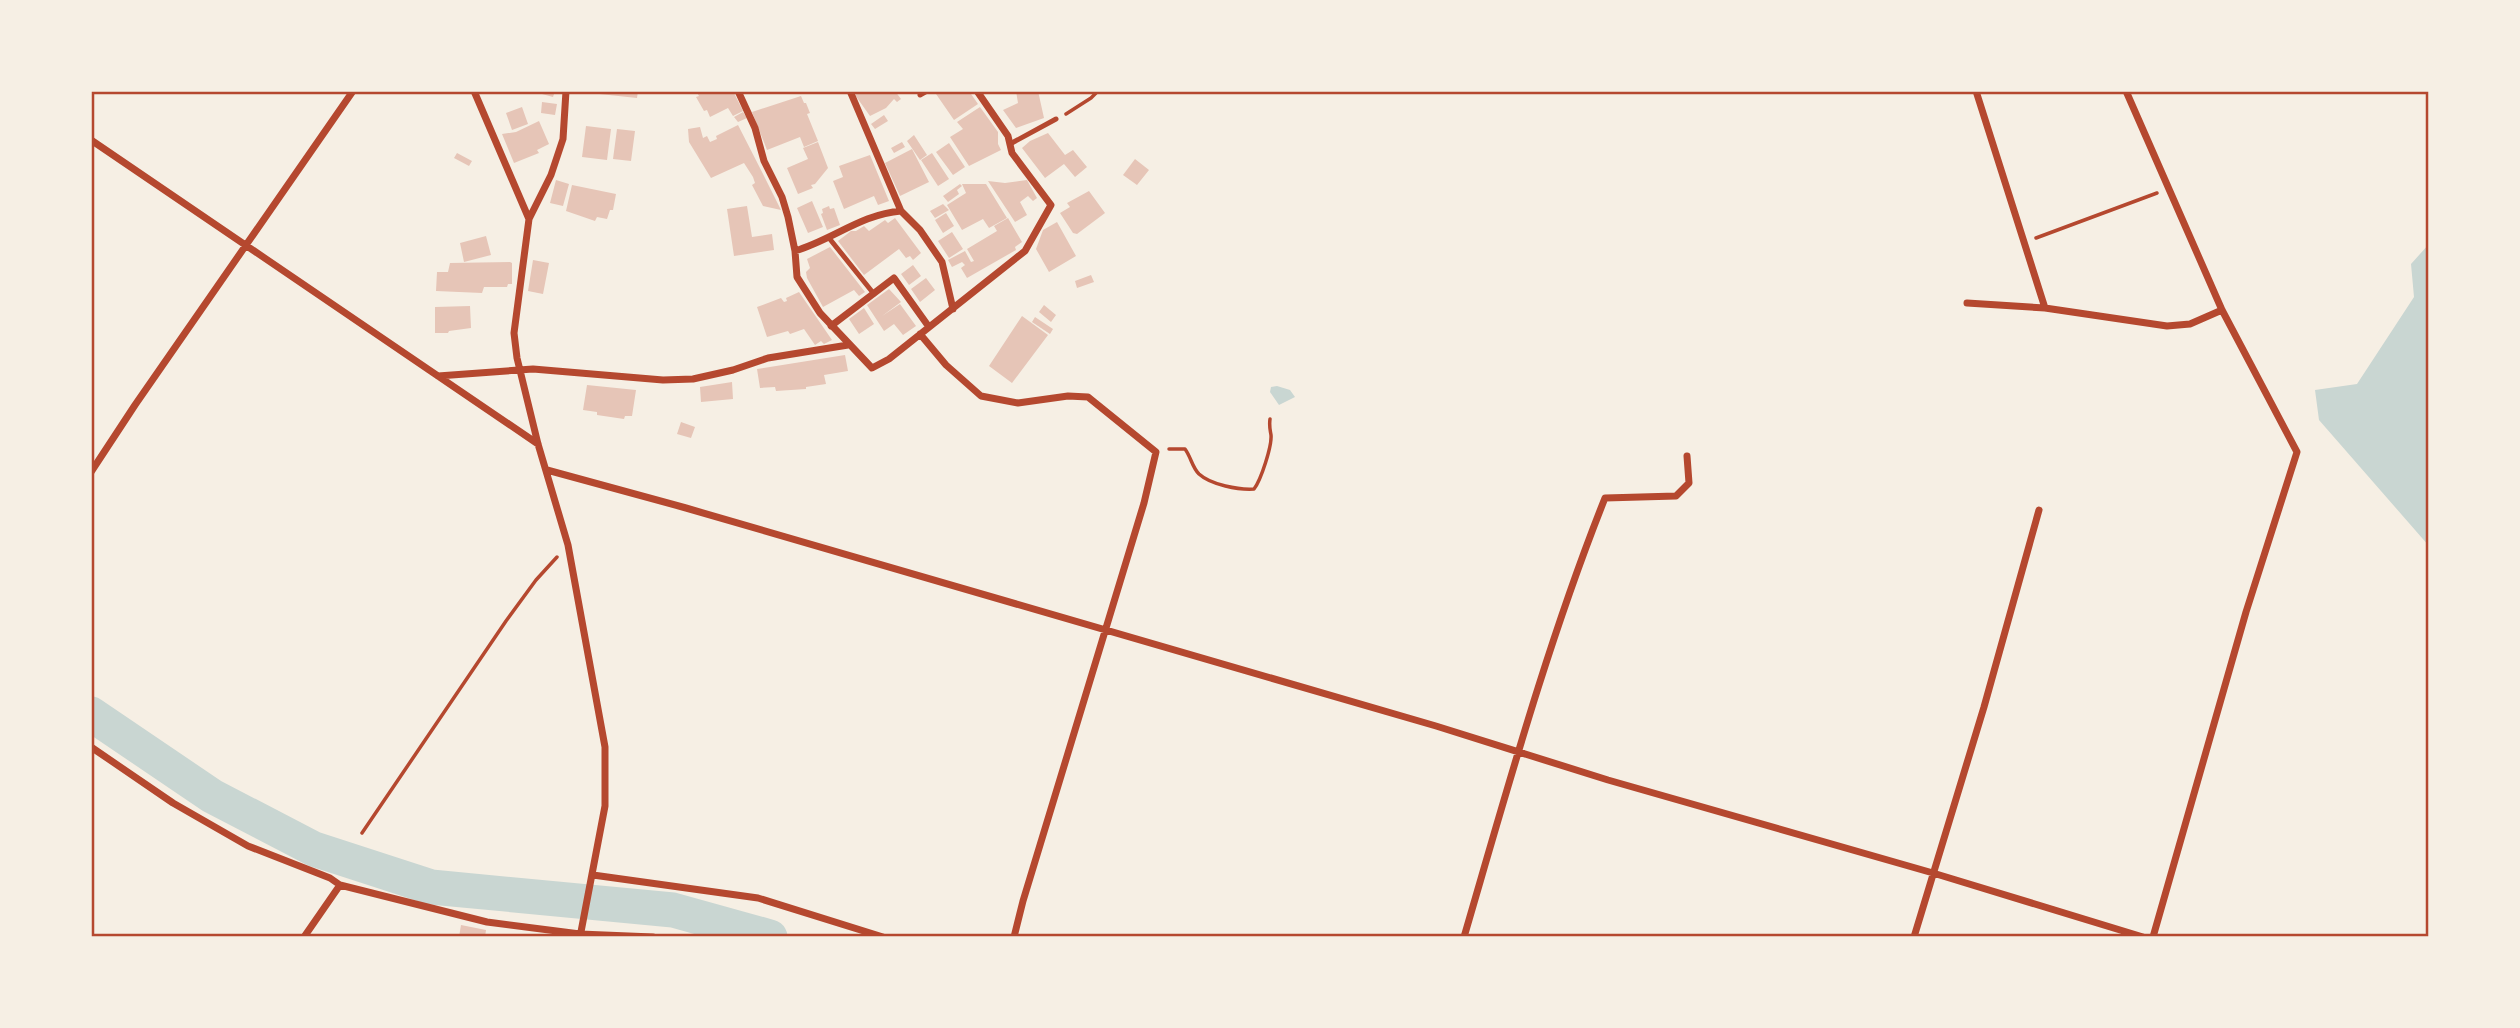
<svg xmlns="http://www.w3.org/2000/svg" width="2520" height="1028" font-family="'PT Sans',sans-serif">
	<rect width="100%" height="100%" fill="#f6efe4"/>
	<!-- water -->
	<path fill="#c9d6d2" d="M 2429,244 L 2429,546 L 2319,420 L 2315,390 L 2357,384 L 2414,297 L 2411,264 Z
		M 1277,386 L 1290,390 L 1295,397 L 1279,405 L 1270,392 L 1271,387 Z"/>
	<g fill="none" stroke-linecap="round" stroke-linejoin="round">
		<!-- river -->
		<path stroke="#c9d6d2" stroke-width="35" d="M 91,714 L 212,796 L 314,849 L 431,887 L 673,910 L 770,937"/>
	</g>
	<!-- building -->
	<path fill="#e6c5b7" d="M 531,91 L 555,91 L 553,97 Z
		M 590,91 L 638,91 L 637,98 L 590,93 Z
		M 696,91 L 733,91 L 743,111 L 733,116 L 728,108 L 710,117 L 707,110 L 704,111 L 696,97 L 699,96 Z
		M 860,91 L 895,91 L 901,99 L 897,102 L 894,99 L 886,108 L 870,116 L 855,95 Z
		M 941,91 L 969,91 L 978,104 L 954,120 L 936,94 Z
		M 1016,91 L 1038,91 L 1044,118 L 1016,128 L 1003,110 L 1018,103 Z
		M 801,96 L 804,103 L 806,103 L 810,113 L 807,114 L 818,141 L 804,147 L 800,137 L 767,150 L 752,112 Z
		M 542,102 L 557,104 L 555,115 L 541,113 Z
		M 522,107 L 528,124 L 512,130 L 506,113 Z
		M 980,107 L 998,132 L 998,144 L 1001,150 L 969,166 L 950,137 L 963,129 L 957,122 Z
		M 743,112 L 747,118 L 738,122 L 734,117 Z
		M 884,115 L 888,121 L 875,129 L 871,124 Z
		M 539,121 L 549,144 L 537,150 L 539,153 L 514,163 L 502,134 L 516,132 Z
		M 738,125 L 762,172 L 781,210 L 763,206 L 752,185 L 755,183 L 753,177 L 744,163 L 711,178 L 689,142 L 688,129 L 700,127 L 703,138 L 707,136 L 710,142 L 717,139 L 716,136 Z
		M 586,126 L 611,129 L 607,160 L 582,157 Z
		M 617,129 L 635,131 L 631,161 L 613,159 Z
		M 1048,133 L 1065,155 L 1073,150 L 1087,167 L 1075,177 L 1064,164 L 1045,178 L 1022,148 L 1030,141 Z
		M 914,135 L 927,155 L 920,160 L 907,141 Z
		M 818,142 L 828,168 L 815,184 L 811,185 L 813,188 L 798,194 L 787,168 L 808,159 L 803,148 Z
		M 902,142 L 905,147 L 894,153 L 891,148 Z
		M 949,143 L 965,167 L 953,175 L 936,152 Z
		M 912,149 L 929,182 L 900,196 L 885,163 Z
		M 457,153 L 472,161 L 469,166 L 454,158 Z
		M 932,153 L 949,179 L 938,186 L 921,160 Z
		M 870,155 L 889,201 L 878,205 L 874,196 L 844,209 L 833,181 L 843,177 L 839,166 Z
		M 1135,159 L 1149,170 L 1137,185 L 1123,175 Z
		M 556,180 L 569,184 L 563,206 L 550,203 Z
		M 1027,180 L 1037,198 L 1033,201 L 1028,196 L 1020,202 L 1027,215 L 1015,222 L 988,181 L 1005,183 Z
		M 960,184 L 962,186 L 957,190 L 959,194 L 948,202 L 943,196 Z
		M 962,184 L 986,184 L 1007,218 L 989,228 L 983,219 L 962,230 L 947,205 L 966,193 Z
		M 572,185 L 616,194 L 613,210 L 610,210 L 607,219 L 597,217 L 595,221 L 566,211 Z
		M 1089,191 L 1105,213 L 1077,234 L 1073,233 L 1060,213 L 1070,207 L 1067,203 Z
		M 812,201 L 823,227 L 808,233 L 797,208 Z
		M 943,204 L 949,210 L 935,218 L 930,211 Z
		M 747,206 L 752,237 L 772,234 L 774,250 L 734,256 L 727,209 Z
		M 829,206 L 830,209 L 834,208 L 840,225 L 827,230 L 821,214 L 823,213 L 822,209 Z
		M 946,213 L 954,226 L 943,233 L 935,220 Z
		M 895,218 L 921,253 L 913,260 L 910,256 L 906,258 L 899,249 L 864,275 L 838,241 L 851,231 L 856,231 L 864,226 L 869,231 L 885,220 L 888,223 Z
		M 1008,218 L 1022,242 L 1015,247 L 1016,250 L 967,278 L 961,268 L 965,265 L 962,262 L 952,267 L 948,260 L 965,251 L 971,262 L 974,261 L 967,249 L 997,231 L 994,226 Z
		M 1057,222 L 1076,256 L 1049,272 L 1036,249 L 1043,230 Z
		M 952,232 L 963,249 L 949,258 L 938,241 Z
		M 486,236 L 491,255 L 464,262 L 460,243 Z
		M 830,247 L 865,292 L 859,296 L 854,290 L 823,307 L 807,278 L 806,272 L 810,268 L 807,259 Z
		M 533,260 L 549,263 L 543,294 L 528,291 Z
		M 510,262 L 512,263 L 512,284 L 508,284 L 507,287 L 484,287 L 482,293 L 436,291 L 437,272 L 448,272 L 450,263 Z
		M 913,265 L 921,276 L 909,285 L 901,274 Z
		M 1091,275 L 1094,282 L 1077,288 L 1075,281 Z
		M 926,278 L 935,290 L 920,302 L 911,289 Z
		M 889,289 L 901,302 L 882,316 L 900,304 L 916,326 L 903,335 L 894,324 L 884,331 L 867,305 Z
		M 799,292 L 832,340 L 824,344 L 821,341 L 815,345 L 804,329 L 790,334 L 788,331 L 767,337 L 757,307 L 781,298 L 784,302 L 787,301 L 786,298 Z
		M 1044,305 L 1056,315 L 1051,322 L 1039,312 Z
		M 470,306 L 471,328 L 449,331 L 448,333 L 435,333 L 435,307 Z
		M 864,308 L 874,324 L 859,334 L 849,319 Z
		M 1022,316 L 1048,335 L 1012,383 L 989,366 Z
		M 1035,317 L 1053,329 L 1050,334 L 1032,322 Z
		M 845,355 L 848,371 L 824,375 L 826,384 L 806,387 L 806,389 L 776,391 L 775,387 L 760,388 L 757,369 Z
		M 732,382 L 733,399 L 701,402 L 700,387 Z
		M 587,385 L 636,390 L 632,416 L 625,416 L 624,419 L 597,415 L 597,412 L 583,410 Z
		M 681,422 L 695,427 L 691,438 L 677,434 Z
		M 461,925 L 486,930 L 485,937 L 459,937 Z"/>
	<g fill="none" stroke-linecap="round" stroke-linejoin="round">
		<!-- path -->
		<path stroke="#b5482f" stroke-width="3.5" d="M 1066,114 L 1091,98 L 1098,91
			M 2036,238 L 2157,193
			M 1169,449 L 1185,449 C 1191,457 1192,467 1199,474 C 1211,485 1239,490 1254,489 C 1261,480 1272,446 1271,435 C 1270,429 1269,426 1270,419
			M 362,833 L 506,621 L 536,580 L 557,557"/>
		<!-- service -->
		<path stroke="#b5482f" stroke-width="5" d="M 920,95 L 927,91
			M 1010,144 L 1056,119
			M 829,238 L 874,294"/>
		<!-- minor -->
		<path stroke="#b5482f" stroke-width="7" d="M 474,91 L 529,219 L 514,333 L 517,358 L 538,444 L 568,545 L 605,747 L 605,806 L 580,937
			M 738,91 L 755,128 L 764,161 L 782,197 L 788,217 L 795,251 L 797,277 L 820,313 L 872,368 L 889,359 L 1025,251 L 1051,205 L 1012,153 L 1008,136 L 977,91
			M 850,91 L 901,211
			M 1976,91 L 2045,308
			M 2126,91 L 2222,310 L 2297,452 L 2246,612 L 2153,937
			M 91,140 L 538,444
			M 529,219 L 551,175 L 563,139 L 566,91
			M 795,251 C 832,240 862,214 901,211 L 920,230 L 942,262 L 953,309
			M 1967,303 L 2045,308 L 2167,326 L 2190,324 L 2222,310
			M 831,326 L 894,278 L 929,327
			M 920,334 L 946,365 L 981,396 L 1018,403 L 1068,396 L 1088,397 L 1156,452 L 1144,503 L 1023,901 L 1014,937
			M 438,376 L 533,369 L 663,380 L 693,379 L 733,370 L 768,358 L 848,345
			M 547,470 L 686,508 L 1436,726 L 1608,780 L 1933,873 L 2143,937
			M 91,472 L 135,405 L 353,91
			M 91,747 L 173,803 L 248,846 L 330,878 L 340,885 L 487,922 L 580,934 L 653,937
			M 593,875 L 758,898 L 883,937
			M 304,937 L 340,885
			M 1464,937 C 1507,790 1548,641 1605,498 L 1676,496 L 1689,483 L 1687,456
			M 1914,937 L 1984,707 L 2039,510"/>
	</g>
	<!-- border -->
	<rect width="2520" height="1028" fill="none" stroke="#f6efe4" stroke-width="186"/>
	<rect x="93" y="93" width="2334" height="842" fill="none" stroke="#b5482f" stroke-width="2.5"/>
</svg>
